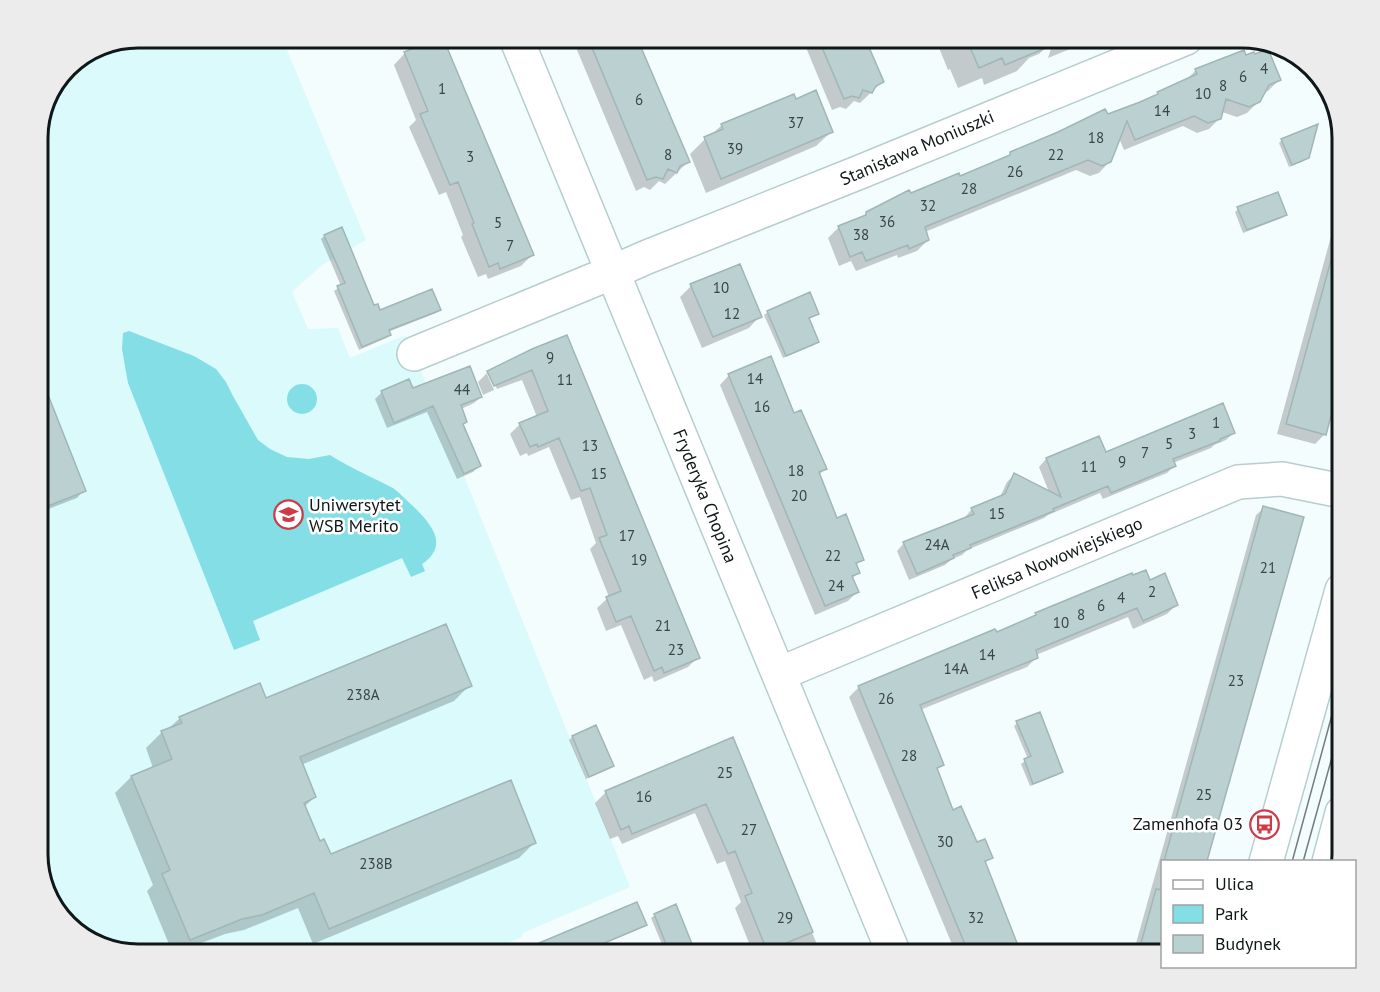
<svg xmlns="http://www.w3.org/2000/svg" width="1380" height="992" font-family="'PT Sans',sans-serif">
	<rect width="100%" height="100%" fill="#f4fdfe"/>
	<!-- built -->
	<path fill="#dafafc" d="M 138,38 L 282,38 L 366,240 L 322,265 L 292,292 L 308,329 L 338,328 L 350,358 L 406,335 L 458,461 L 630,887 L 523,933 L 522,937 L 481,954 L 137,954 L 77,934 L 51,904 L 38,861 L 38,131 L 71,63 Z"/>
	<!-- green -->
	<path fill="#83dfe5" d="M 129,331 L 194,356 L 216,369 L 226,382 L 233,396 L 258,440 L 270,449 L 287,457 L 309,459 L 330,455 C 350,468 372,477 393,488 C 400,493 407,501 414,507 C 431,524 450,545 422,564 L 425,571 L 411,577 L 402,558 L 253,621 L 260,640 L 234,650 L 128,383 L 122,349 L 123,333 Z
		M287 399a15 15 0 1 1 30 0a15 15 0 1 1-30 0Z"/>
	<!-- shadow -->
	<path fill="#0003" d="M 572,38 L 636,38 L 688,162 L 665,184 L 659,181 L 650,190 L 644,187 L 636,191 Z
		M 802,38 L 864,38 L 882,82 L 860,103 L 854,101 L 846,109 L 840,107 L 832,110 Z
		M 935,38 L 1097,38 L 1048,58 L 1054,39 L 1039,54 L 1029,58 L 1017,71 L 984,85 L 982,78 L 958,88 L 950,69 L 948,70 Z
		M 405,53 L 532,255 L 521,266 L 488,279 L 486,274 L 478,277 L 461,237 L 463,235 L 446,192 L 439,195 L 409,127 L 416,120 L 394,65 Z
		M 1245,57 L 1279,80 L 1268,91 L 1263,93 L 1259,101 L 1247,113 L 1237,117 L 1222,112 L 1220,118 L 1209,129 L 1197,133 L 1183,126 L 1124,150 L 1119,138 L 1110,161 L 1099,173 L 1090,176 L 1076,170 L 925,232 L 928,240 L 917,251 L 898,258 L 897,255 L 856,271 L 851,261 L 839,266 L 828,238 L 838,228 L 862,218 L 867,213 L 910,195 L 959,178 L 1006,158 L 1011,154 L 1154,98 L 1158,93 L 1185,81 L 1196,70 Z
		M 795,101 L 831,132 L 816,146 L 706,193 L 690,154 L 705,139 L 711,135 L 722,125 Z
		M 1282,140 L 1307,157 L 1304,161 L 1289,167 L 1279,143 Z
		M 1342,196 L 1342,370 L 1325,434 L 1315,444 L 1277,434 Z
		M 1238,209 L 1286,214 L 1282,218 L 1243,233 L 1235,212 Z
		M 324,236 L 373,307 L 380,311 L 439,310 L 436,313 L 388,332 L 389,335 L 386,338 L 359,350 L 334,291 L 341,286 L 321,239 Z
		M 691,286 L 760,316 L 749,328 L 702,348 L 680,297 Z
		M 768,312 L 817,313 L 808,320 L 818,342 L 814,345 L 783,358 L 764,315 Z
		M 533,350 L 698,657 L 688,667 L 654,682 L 652,676 L 644,680 L 621,625 L 606,631 L 597,608 L 609,597 L 590,549 L 596,543 L 580,497 L 571,500 L 549,447 L 528,456 L 527,453 L 520,456 L 510,434 L 520,424 L 537,417 L 522,380 L 497,389 L 490,374 L 487,374 L 494,390 L 483,395 L 478,382 L 488,372 Z
		M 729,375 L 793,415 L 825,469 L 819,475 L 837,520 L 862,559 L 856,565 L 858,573 L 852,579 L 857,592 L 848,601 L 815,615 L 720,385 Z
		M 408,381 L 412,390 L 481,397 L 474,403 L 461,409 L 466,422 L 462,425 L 479,466 L 473,472 L 457,479 L 427,412 L 387,428 L 375,399 L 382,392 Z
		M 44,389 L 84,490 L 77,498 L 38,513 L 38,391 Z
		M 1233,433 L 1226,440 L 1214,445 L 1211,448 L 1173,463 L 1174,466 L 1167,473 L 1103,499 L 1100,493 L 1048,515 L 1044,518 L 967,550 L 962,555 L 952,559 L 945,565 L 909,580 L 897,551 L 904,543 L 966,519 L 965,517 L 972,509 L 1000,497 L 1007,482 L 1014,475 L 1049,492 L 1039,467 L 1046,459 L 1098,438 L 1105,454 Z
		M 1264,508 L 1302,518 L 1206,862 L 1162,862 L 1162,954 L 1133,954 L 1256,515 Z
		M 1149,582 L 1176,605 L 1167,614 L 1133,629 L 1128,617 L 1036,655 L 1037,657 L 1027,667 L 920,710 L 942,764 L 936,771 L 952,812 L 976,844 L 991,857 L 984,864 L 1021,954 L 956,954 L 849,697 L 859,687 L 994,631 L 996,634 L 1031,619 L 1036,614 Z
		M 470,685 L 454,701 L 301,765 L 315,797 L 304,807 L 319,843 L 330,856 L 535,842 L 519,858 L 313,944 L 298,908 L 244,930 L 225,934 L 173,954 L 147,891 L 153,885 L 115,793 L 131,777 L 153,768 L 146,748 L 162,732 L 168,729 L 180,718 L 265,700 Z
		M 1017,723 L 1061,772 L 1058,775 L 1030,786 L 1021,764 L 1028,759 L 1014,726 Z
		M 572,737 L 612,766 L 608,769 L 586,779 L 569,740 Z
		M 732,739 L 821,954 L 751,954 L 747,945 L 749,943 L 735,908 L 741,902 L 725,861 L 717,864 L 695,813 L 622,844 L 618,836 L 610,839 L 595,803 L 606,792 Z
		M 675,906 L 695,954 L 666,954 L 651,918 L 655,915 Z
		M 645,925 L 641,928 L 580,954 L 499,954 L 502,952 L 520,945 L 523,953 Z"/>
	<!-- building -->
	<path fill="#bad0d1" stroke="#a0b6b7" stroke-width="1.5" d="M 439,38 L 443,38 L 534,255 L 500,269 L 498,263 L 489,267 L 472,224 L 474,223 L 458,182 L 450,185 L 420,114 L 428,111 L 404,52 Z
		M 588,38 L 637,38 L 690,162 L 680,166 L 677,173 L 668,169 L 663,179 L 656,177 L 647,180 Z
		M 818,38 L 865,38 L 884,82 L 876,86 L 872,93 L 863,90 L 859,98 L 852,96 L 844,99 Z
		M 966,38 L 1070,38 L 1005,65 L 1002,58 L 979,68 Z
		M 1268,49 L 1281,80 L 1269,85 L 1260,102 L 1249,107 L 1226,99 L 1221,119 L 1208,123 L 1194,116 L 1135,140 L 1127,121 L 1111,162 L 1102,166 L 1088,160 L 925,227 L 929,240 L 909,249 L 908,245 L 866,261 L 862,252 L 850,257 L 838,226 L 866,215 L 866,212 L 909,190 L 911,193 L 959,173 L 960,176 L 1010,155 L 1010,152 L 1058,132 L 1105,109 L 1108,114 L 1140,102 L 1158,94 L 1157,92 L 1197,74 L 1195,69 L 1244,50 L 1246,55 L 1254,52 L 1255,54 Z
		M 816,90 L 833,132 L 721,179 L 704,137 L 723,129 L 721,124 L 794,94 L 796,99 Z
		M 1318,124 L 1309,158 L 1292,165 L 1281,139 Z
		M 1278,192 L 1287,215 L 1247,230 L 1237,207 Z
		M 342,227 L 374,305 L 378,304 L 380,310 L 432,289 L 441,310 L 389,330 L 391,335 L 362,347 L 337,286 L 345,283 L 324,235 Z
		M 1336,242 L 1342,243 L 1342,375 L 1326,435 L 1286,424 Z
		M 740,264 L 762,317 L 713,337 L 690,284 Z
		M 810,292 L 819,314 L 809,318 L 819,342 L 786,356 L 767,311 Z
		M 567,335 L 700,658 L 664,673 L 662,667 L 654,671 L 631,616 L 616,622 L 606,597 L 621,591 L 599,538 L 607,535 L 590,488 L 581,491 L 559,438 L 538,447 L 537,444 L 530,447 L 519,423 L 548,411 L 532,370 L 494,386 L 487,371 L 532,349 Z
		M 771,356 L 794,413 L 801,410 L 827,469 L 819,472 L 837,518 L 846,514 L 864,560 L 856,563 L 860,573 L 852,576 L 859,592 L 825,606 L 728,374 Z
		M 470,366 L 482,397 L 461,405 L 467,422 L 463,424 L 481,466 L 464,474 L 433,406 L 394,423 L 381,391 L 409,379 L 413,388 Z
		M 38,372 L 39,372 L 86,491 L 38,510 Z
		M 1223,403 L 1235,433 L 1220,439 L 1220,441 L 1173,459 L 1176,466 L 1111,493 L 1108,486 L 1079,498 L 1053,509 L 1054,511 L 970,545 L 971,548 L 953,555 L 954,558 L 917,574 L 903,542 L 974,514 L 971,508 L 1005,494 L 1014,473 L 1061,497 L 1046,458 L 1099,436 L 1106,452 Z
		M 1263,506 L 1304,517 L 1207,861 L 1164,861 Z
		M 1146,570 L 1150,580 L 1165,573 L 1178,605 L 1143,621 L 1137,608 L 1036,650 L 1038,658 L 920,705 L 944,765 L 937,768 L 953,810 L 961,806 L 977,842 L 985,839 L 993,858 L 985,861 L 1019,948 L 1004,954 L 969,954 L 858,686 L 995,629 L 997,632 L 1036,615 L 1035,613 L 1132,573 L 1133,575 Z
		M 446,624 L 472,686 L 300,757 L 316,797 L 304,803 L 320,841 L 324,839 L 331,854 L 511,780 L 536,843 L 329,929 L 314,893 L 262,915 L 242,919 L 190,940 L 162,874 L 170,870 L 131,776 L 172,759 L 161,731 L 182,723 L 179,717 L 260,683 L 266,698 Z
		M 1040,712 L 1063,772 L 1033,784 L 1024,759 L 1031,756 L 1016,721 Z
		M 596,725 L 614,766 L 589,777 L 572,736 Z
		M 733,737 L 813,932 L 767,951 L 745,896 L 752,893 L 735,851 L 728,854 L 706,804 L 632,834 L 629,826 L 621,830 L 605,791 Z
		M 1156,889 L 1162,890 L 1162,954 L 1138,954 Z
		M 637,902 L 647,925 L 602,944 L 578,954 L 515,954 L 515,953 Z
		M 676,904 L 696,954 L 670,954 L 654,914 Z"/>
	<g fill="none" stroke-linecap="round" stroke-linejoin="round">
		<defs>
			<path id="minor" d="M 516,38 L 894,954
				M 414,354 L 613,272 L 647,257 L 860,172 L 1186,38
				M 779,674 L 1238,482 L 1282,479 L 1342,491
				M 1266,862 L 1342,590
				M 1329,862 L 1342,813"/>
		</defs>
		<!-- minor casing -->
		<use href="#minor" stroke="#b7cdcf" stroke-width="36"/>
		<!-- minor -->
		<use href="#minor" stroke="#fff" stroke-width="33"/>
		<!-- tram -->
		<path stroke="#737b7c" stroke-width="1.5" d="M 1292,862 L 1342,678
			M 1303,862 L 1342,721"/>
	</g>
	<!-- icons -->
	<defs>
		<symbol id="university-ring" viewBox="-11 -11 22 22"><circle r="9.5" fill="#fff" stroke="#cc3c47" stroke-width="1.5"/><path d="M0-5L7-2L0 1L-7-2ZM-4 1L0 2.5L4 1V4Q0 6-4 4Z" fill="#cc3c47"/></symbol>
		<symbol id="bus-ring" viewBox="-11 -11 22 22"><circle r="9.5" fill="#fff" stroke="#cc3c47" stroke-width="1.5"/><path d="M-5-6H5V4H4V6H2V4H-2V6H-4V4H-5ZM-3.5-4V0h7V-4ZM-3.5 1.2v1.5H-2V1.2ZM2 1.2v1.5H3.5V1.2Z" fill="#cc3c47"/></symbol>
	</defs>
	<g fill-rule="evenodd">
		<use href="#university-ring" x="272" y="498" width="33" height="33"/>
		<use href="#bus-ring" x="1248" y="808" width="33" height="33"/>
	</g>
	<g text-anchor="middle" stroke-width="5" stroke-linejoin="round" paint-order="stroke">
		<!-- number labels -->
		<g font-size="15" fill="#3a4546">
			<text x="1264" y="74">4</text>
			<text x="1243" y="82">6</text>
			<text x="1223" y="91">8</text>
			<text x="442" y="94">1</text>
			<text x="1203" y="99">10</text>
			<text x="639" y="105">6</text>
			<text x="1162" y="116">14</text>
			<text x="796" y="128">37</text>
			<text x="1096" y="143">18</text>
			<text x="735" y="154">39</text>
			<text x="668" y="160">8</text>
			<text x="1056" y="160">22</text>
			<text x="470" y="162">3</text>
			<text x="1015" y="177">26</text>
			<text x="969" y="194">28</text>
			<text x="928" y="211">32</text>
			<text x="887" y="227">36</text>
			<text x="498" y="228">5</text>
			<text x="861" y="240">38</text>
			<text x="510" y="251">7</text>
			<text x="721" y="293">10</text>
			<text x="732" y="319">12</text>
			<text x="550" y="363">9</text>
			<text x="755" y="384">14</text>
			<text x="565" y="385">11</text>
			<text x="462" y="395">44</text>
			<text x="762" y="412">16</text>
			<text x="1216" y="428">1</text>
			<text x="1192" y="439">3</text>
			<text x="1169" y="449">5</text>
			<text x="590" y="451">13</text>
			<text x="1145" y="458">7</text>
			<text x="1122" y="467">9</text>
			<text x="1089" y="472">11</text>
			<text x="796" y="476">18</text>
			<text x="599" y="479">15</text>
			<text x="799" y="501">20</text>
			<text x="997" y="519">15</text>
			<text x="627" y="541">17</text>
			<text x="937" y="550">24A</text>
			<text x="833" y="561">22</text>
			<text x="639" y="565">19</text>
			<text x="1268" y="573">21</text>
			<text x="836" y="591">24</text>
			<text x="1152" y="597">2</text>
			<text x="1121" y="603">4</text>
			<text x="1101" y="611">6</text>
			<text x="1081" y="620">8</text>
			<text x="1061" y="628">10</text>
			<text x="663" y="631">21</text>
			<text x="676" y="655">23</text>
			<text x="987" y="660">14</text>
			<text x="956" y="674">14A</text>
			<text x="1236" y="686">23</text>
			<text x="363" y="700">238A</text>
			<text x="886" y="704">26</text>
			<text x="909" y="761">28</text>
			<text x="725" y="778">25</text>
			<text x="1204" y="800">25</text>
			<text x="644" y="802">16</text>
			<text x="749" y="835">27</text>
			<text x="945" y="847">30</text>
			<text x="376" y="869">238B</text>
			<text x="785" y="923">29</text>
			<text x="976" y="923">32</text>
		</g>
		<!-- street labels -->
		<g font-size="18" fill="#0f1718" stroke="#fff">
			<text transform="translate(917 148) rotate(-23)" y="6">Stanisława Moniuszki</text>
			<text transform="translate(705 496) rotate(68)" y="6">Fryderyka Chopina</text>
			<text transform="translate(1057 558) rotate(-23)" y="6">Feliksa Nowowiejskiego</text>
		</g>
		<!-- poi labels -->
		<g font-size="18" fill="#0f1718" stroke="#fff" text-anchor="start">
			<text x="309" y="511">Uniwersytet<tspan x="309" dy="21">WSB Merito</tspan></text>
			<text x="1243" y="830" text-anchor="end">Zamenhofa 03</text>
		</g>
	</g>
	<!-- crop -->
	<path d="M0 0H1380V992H0ZM138 48H1242A90 90 0 0 1 1332 138V854A90 90 0 0 1 1242 944H138A90 90 0 0 1 48 854V138A90 90 0 0 1 138 48Z" fill="#ececed" fill-rule="evenodd"/>
	<path fill="none" stroke="#0f1718" stroke-width="3" d="M138 48H1242A90 90 0 0 1 1332 138V854A90 90 0 0 1 1242 944H138A90 90 0 0 1 48 854V138A90 90 0 0 1 138 48Z"/>
	<!-- legend -->
	<rect x="1161" y="860" width="195" height="108" fill="#ffffff" stroke="#9fa2a3" stroke-width="1.5"/>
	<rect x="1173" y="880" width="30" height="9" fill="#ffffff" stroke="#9fa2a3" stroke-width="1.5"/>
	<text x="1215" y="890" font-size="18" fill="#0f1718">Ulica</text>
	<rect x="1173" y="905" width="30" height="18" fill="#83dfe5" stroke="#9fa2a3" stroke-width="1.5"/>
	<text x="1215" y="920" font-size="18" fill="#0f1718">Park</text>
	<rect x="1173" y="935" width="30" height="18" fill="#bad0d1" stroke="#9fa2a3" stroke-width="1.5"/>
	<text x="1215" y="950" font-size="18" fill="#0f1718">Budynek</text>
</svg>
